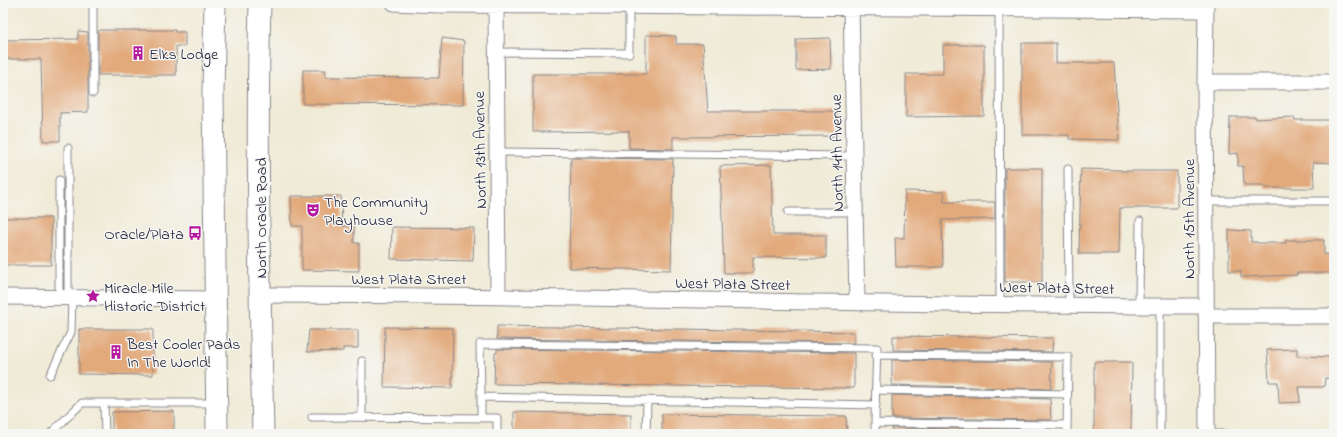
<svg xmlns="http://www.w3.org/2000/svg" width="1337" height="437" font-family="'Indie Flower',sans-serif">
	<rect width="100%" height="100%" fill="#f6f6f2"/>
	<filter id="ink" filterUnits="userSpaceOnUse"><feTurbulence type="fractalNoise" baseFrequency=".025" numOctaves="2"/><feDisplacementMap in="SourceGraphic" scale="8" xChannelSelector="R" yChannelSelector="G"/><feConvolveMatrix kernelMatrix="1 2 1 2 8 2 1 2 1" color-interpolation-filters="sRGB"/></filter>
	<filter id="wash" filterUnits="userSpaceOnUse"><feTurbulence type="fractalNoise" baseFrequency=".012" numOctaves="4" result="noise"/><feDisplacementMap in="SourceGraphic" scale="16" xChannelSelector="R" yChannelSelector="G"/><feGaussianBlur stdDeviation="0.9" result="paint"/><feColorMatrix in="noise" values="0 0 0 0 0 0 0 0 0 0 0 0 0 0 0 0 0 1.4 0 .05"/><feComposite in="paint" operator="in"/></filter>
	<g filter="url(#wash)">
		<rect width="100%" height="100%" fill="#f0ebd7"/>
		<g id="blocks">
			<!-- building -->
			<path fill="#e2a97a" d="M 100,30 L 175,30 L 175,32 L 185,32 L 185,46 L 176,46 L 176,75 L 98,75 L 98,32 Z
				M 78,31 L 88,32 L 88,112 L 60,113 L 60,141 L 43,141 L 41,59 L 3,59 L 3,40 L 78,39 Z
				M 646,35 L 676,36 L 676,44 L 703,44 L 708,111 L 837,111 L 837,136 L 673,137 L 673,149 L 629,148 L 629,131 L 533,132 L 533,74 L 646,74 Z
				M 442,38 L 464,41 L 463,105 L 303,104 L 303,70 L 326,70 L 325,77 L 439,78 Z
				M 830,38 L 831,69 L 796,70 L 796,39 Z
				M 1022,43 L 1056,43 L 1056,63 L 1114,63 L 1119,140 L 1069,139 L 1069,135 L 1022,135 Z
				M 943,45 L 984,45 L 984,116 L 906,117 L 906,74 L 943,74 Z
				M 1230,117 L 1256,117 L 1256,119 L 1294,117 L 1295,120 L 1333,120 L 1334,163 L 1313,162 L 1314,188 L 1265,188 L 1264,185 L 1244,185 L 1243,166 L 1238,166 L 1238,153 L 1229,154 Z
				M 571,158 L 673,159 L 671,270 L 569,268 Z
				M 771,165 L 773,235 L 826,235 L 826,258 L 753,257 L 753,273 L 724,273 L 720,166 Z
				M 1005,168 L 1042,168 L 1042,282 L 1005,282 Z
				M 1081,169 L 1121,170 L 1121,171 L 1177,171 L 1177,208 L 1120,208 L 1119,254 L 1079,254 Z
				M 905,191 L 944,192 L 944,202 L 995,202 L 995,219 L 942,220 L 943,267 L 896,267 L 895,238 L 904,238 Z
				M 291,196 L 341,196 L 342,226 L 354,226 L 354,243 L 359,243 L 359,271 L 302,270 L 302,226 L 292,226 Z
				M 3,218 L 51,218 L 51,265 L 3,265 Z
				M 392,227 L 474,228 L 473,261 L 391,259 Z
				M 1229,230 L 1251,231 L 1251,242 L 1257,242 L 1257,243 L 1286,243 L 1286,240 L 1324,240 L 1324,254 L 1334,254 L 1334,273 L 1297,273 L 1297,275 L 1241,277 L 1241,271 L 1229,271 Z
				M 497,326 L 854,332 L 854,343 L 497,339 Z
				M 385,327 L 453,328 L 452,388 L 384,387 Z
				M 79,329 L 153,329 L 153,375 L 79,374 Z
				M 309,330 L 358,330 L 358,348 L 343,348 L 343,351 L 307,352 Z
				M 893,336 L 1053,338 L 1052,352 L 893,350 Z
				M 497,349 L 854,353 L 854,388 L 494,384 L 495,353 L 497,353 Z
				M 1297,349 L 1297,356 L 1334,357 L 1334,379 L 1325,378 L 1324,387 L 1299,387 L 1300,402 L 1279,403 L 1278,382 L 1269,382 L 1267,350 Z
				M 892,360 L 1052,362 L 1051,389 L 892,385 Z
				M 1094,362 L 1132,362 L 1131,434 L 1094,434 Z
				M 892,395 L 1050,399 L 1051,420 L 892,418 Z
				M 174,411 L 174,434 L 112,434 L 112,412 Z
				M 514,412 L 631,414 L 631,434 L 514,433 Z
				M 662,414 L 846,416 L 847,434 L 662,434 Z
				M 892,428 L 1051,430 L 1051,434 L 892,434 Z"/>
		</g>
	</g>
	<g filter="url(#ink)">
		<use href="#blocks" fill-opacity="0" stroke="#898689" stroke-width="1"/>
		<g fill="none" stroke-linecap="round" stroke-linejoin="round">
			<defs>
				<path id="service" d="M 93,3 L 93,93
					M 999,10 L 1000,304
					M 496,52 L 629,53 L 629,5
					M 68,148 L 68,298
					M 497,152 L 854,156
					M 1068,169 L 1069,305
					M 59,180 L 59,298
					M 1206,201 L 1334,201
					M 788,212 L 855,212
					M 1139,305 L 1140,221
					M 1160,306 L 1160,434
					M 876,355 L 1068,357 L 1067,434
					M 362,361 L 362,417
					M 50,375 L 71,332 L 72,298
					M 876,390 L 1067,394
					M 481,397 L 481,418
					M 104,403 L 105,434
					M 312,417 L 497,418 L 497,434
					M 875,423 L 1067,425
					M 50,434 L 82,403 L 215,403
					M 646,434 L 647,400
					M 875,434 C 875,405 876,376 877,348 L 480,344 L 481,397 L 876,405
					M 1207,434 L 1227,434"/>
				<path id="minor" d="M 394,3 L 439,5 L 1205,10
					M 496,3 L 498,296
					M 851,3 L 857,303
					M 1206,3 L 1205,82 L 1207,434
					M 1205,82 L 1334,82
					M 260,295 C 575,295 891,306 1206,306
					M 3,297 L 216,299
					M 1206,316 L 1334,316"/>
				<path id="secondary" d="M 215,3 L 213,92 L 217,434
					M 260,3 C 256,146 260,290 263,434"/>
			</defs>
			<!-- service casing -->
			<use href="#service" stroke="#898689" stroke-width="9"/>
			<!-- minor casing -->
			<use href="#minor" stroke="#898689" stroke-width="17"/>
			<!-- secondary casing -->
			<use href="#secondary" stroke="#898689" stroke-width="23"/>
			<!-- service -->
			<use href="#service" stroke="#fff" stroke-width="7"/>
			<!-- minor -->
			<use href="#minor" stroke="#fff" stroke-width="15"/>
			<!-- secondary -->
			<use href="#secondary" stroke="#fff" stroke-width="21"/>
		</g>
	</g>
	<!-- icons -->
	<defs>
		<symbol id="building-bare" viewBox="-9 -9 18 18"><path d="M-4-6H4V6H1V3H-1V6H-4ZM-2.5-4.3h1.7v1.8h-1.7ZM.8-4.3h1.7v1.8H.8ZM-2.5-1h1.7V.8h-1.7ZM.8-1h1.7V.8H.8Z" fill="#b5179e" stroke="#f6f6f2" stroke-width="2.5" paint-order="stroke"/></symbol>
		<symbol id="theatre-bare" viewBox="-9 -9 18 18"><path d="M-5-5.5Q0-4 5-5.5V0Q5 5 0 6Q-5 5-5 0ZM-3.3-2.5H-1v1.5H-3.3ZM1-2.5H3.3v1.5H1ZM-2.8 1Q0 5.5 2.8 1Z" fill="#b5179e" stroke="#f6f6f2" stroke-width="2.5" paint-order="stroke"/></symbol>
		<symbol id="bus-bare" viewBox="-9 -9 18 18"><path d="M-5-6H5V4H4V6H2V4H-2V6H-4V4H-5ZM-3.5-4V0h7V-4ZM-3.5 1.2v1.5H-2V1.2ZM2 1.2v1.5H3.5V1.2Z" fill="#b5179e" stroke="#f6f6f2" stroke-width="2.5" paint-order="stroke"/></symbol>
		<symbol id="sight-bare" viewBox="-9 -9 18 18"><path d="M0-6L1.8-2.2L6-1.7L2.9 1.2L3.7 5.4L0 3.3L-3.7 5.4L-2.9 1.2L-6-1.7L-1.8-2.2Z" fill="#b5179e" stroke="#f6f6f2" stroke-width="2.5" paint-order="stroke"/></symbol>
	</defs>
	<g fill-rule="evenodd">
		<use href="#building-bare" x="128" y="43" width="20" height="20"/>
		<use href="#theatre-bare" x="303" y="200" width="20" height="20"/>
		<use href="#bus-bare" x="185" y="223" width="20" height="20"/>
		<use href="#sight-bare" x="83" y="286" width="20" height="20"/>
		<use href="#building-bare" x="106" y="342" width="20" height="20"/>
	</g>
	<g text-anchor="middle" stroke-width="3" stroke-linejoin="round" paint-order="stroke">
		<!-- poi labels -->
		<g font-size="16" fill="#22223b" stroke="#f6f6f2" text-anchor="start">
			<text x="149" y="59">Elks Lodge</text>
			<text x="324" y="207">The Community<tspan x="324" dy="18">Playhouse</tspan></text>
			<text x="184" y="239" text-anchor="end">Oracle/Plata</text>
			<text x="104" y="293">Miracle Mile<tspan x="104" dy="18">Historic District</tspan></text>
			<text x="127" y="349">Best Cooler Pads<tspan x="127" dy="18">In The World!</tspan></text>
		</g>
		<!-- street labels -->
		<g font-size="16" fill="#22223b" stroke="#f6f6f2">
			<text transform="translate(479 150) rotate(-91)" y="6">North 13th Avenue</text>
			<text transform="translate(836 153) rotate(-91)" y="6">North 14th Avenue</text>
			<text transform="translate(260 218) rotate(-90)" y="6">North Oracle Road</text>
			<text transform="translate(1188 219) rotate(-90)" y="6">North 15th Avenue</text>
			<text x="409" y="284">West Plata Street</text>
			<text transform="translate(733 283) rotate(1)" y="6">West Plata Street</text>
			<text transform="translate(1057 287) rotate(1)" y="6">West Plata Street</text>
		</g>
	</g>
	<!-- margin -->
	<rect width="1337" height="437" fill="none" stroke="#f6f6f2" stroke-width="16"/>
</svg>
